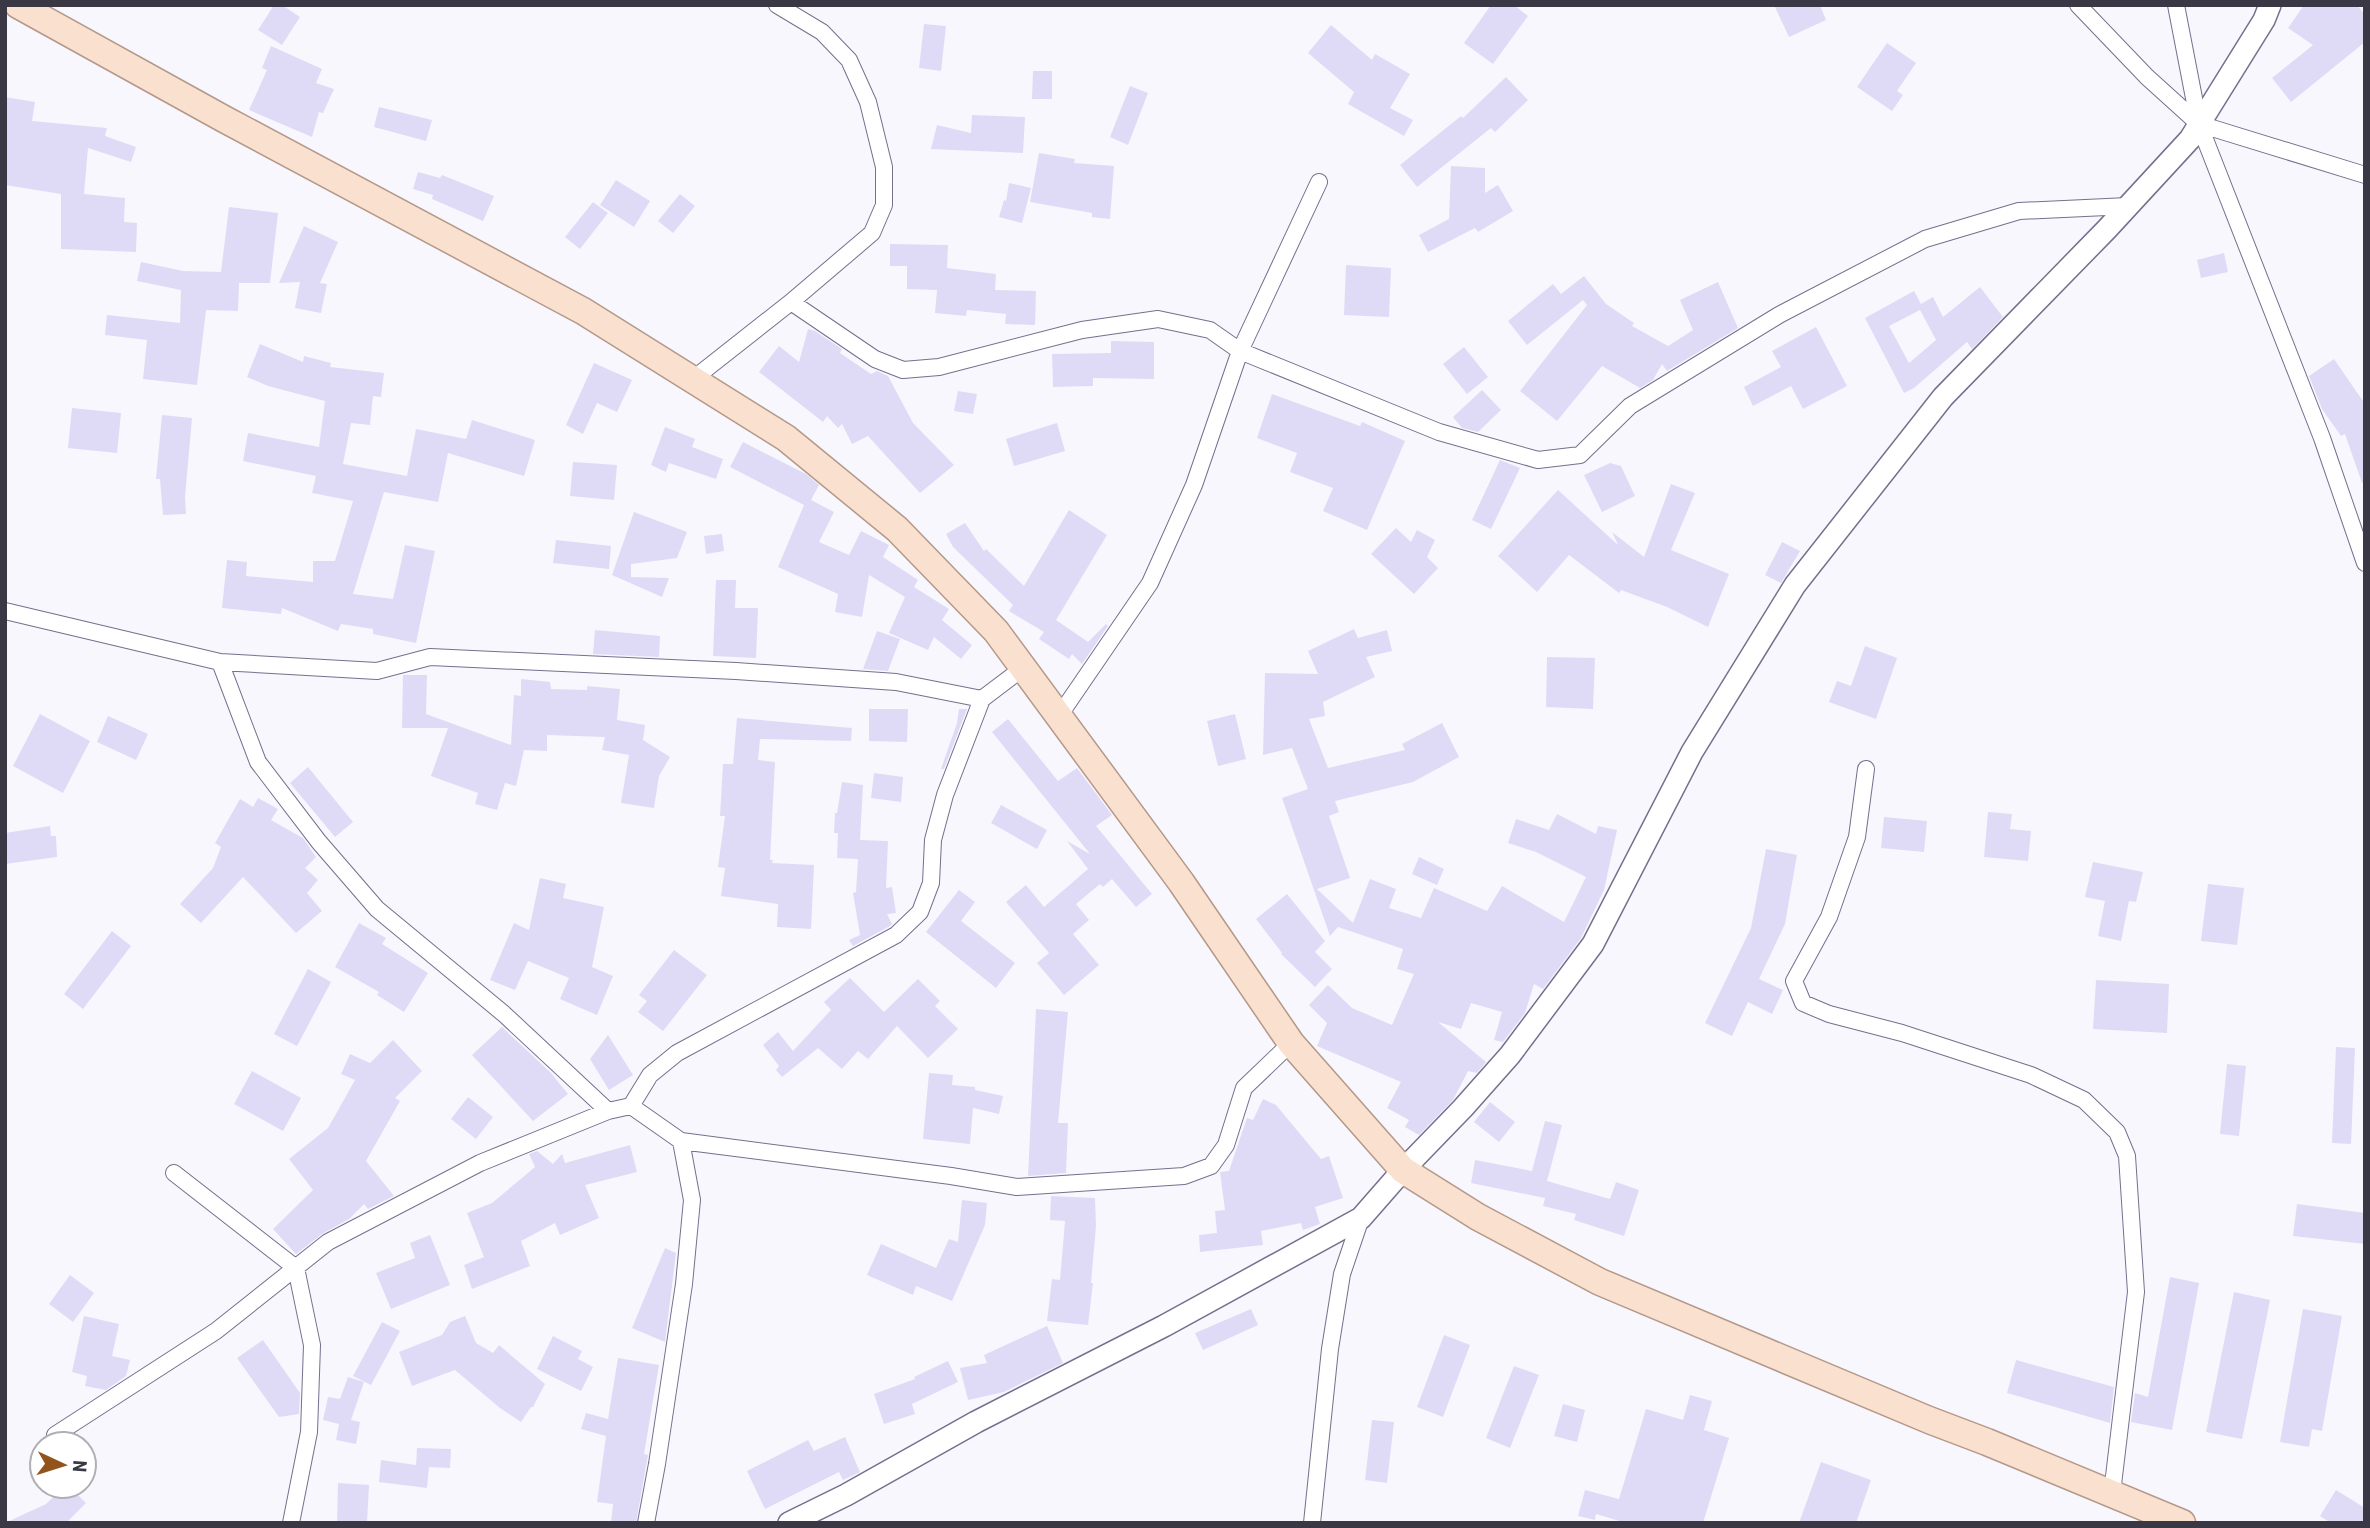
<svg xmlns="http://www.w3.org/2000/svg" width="2370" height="1528" font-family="'Roboto Condensed',sans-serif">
	<rect width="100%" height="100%" fill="#f8f7fe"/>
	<!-- building -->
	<path fill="#dfdbf6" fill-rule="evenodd" d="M 274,5 L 282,5 L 300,17 L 282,45 L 258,30 Z
		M 1491,5 L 1514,5 L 1528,16 L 1493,64 L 1464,43 Z
		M 1774,5 L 1820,5 L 1826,20 L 1789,37 Z
		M 2304,5 L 2357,5 L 2365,15 L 2365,42 L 2291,102 L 2272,78 L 2313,45 L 2288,28 Z
		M 924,24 L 946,26 L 941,71 L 919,68 Z
		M 1331,25 L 1372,60 L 1375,54 L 1410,74 L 1390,108 L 1413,120 L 1404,136 L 1348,104 L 1354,92 L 1308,53 Z
		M 1887,43 L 1916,63 L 1897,91 L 1903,95 L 1892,111 L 1857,87 Z
		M 271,46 L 322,69 L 316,83 L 334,89 L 323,113 L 319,112 L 312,137 L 249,110 L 267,70 L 262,68 Z
		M 1033,71 L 1052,71 L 1052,99 L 1032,99 Z
		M 1506,77 L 1528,100 L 1495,132 L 1491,128 L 1417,187 L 1400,165 L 1461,116 L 1463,118 Z
		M 1130,86 L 1148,93 L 1128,145 L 1110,137 Z
		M 5,97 L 35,102 L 32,121 L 107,128 L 105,136 L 136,147 L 131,162 L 88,148 L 84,194 L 125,198 L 124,222 L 137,223 L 136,252 L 61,249 L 61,194 L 5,185 Z
		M 379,107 L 432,120 L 426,141 L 374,127 Z
		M 972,115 L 1025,117 L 1023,153 L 931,149 L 937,125 L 971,133 Z
		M 1039,153 L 1075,159 L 1074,163 L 1114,166 L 1110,219 L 1092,217 L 1092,213 L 1030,202 Z
		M 1451,166 L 1485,168 L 1485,193 L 1498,185 L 1513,211 L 1478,232 L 1475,228 L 1428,252 L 1419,235 L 1449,219 Z
		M 418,172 L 440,178 L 442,175 L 494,196 L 483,221 L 432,199 L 433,195 L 413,189 Z
		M 616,180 L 650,201 L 634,227 L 600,205 Z
		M 1009,183 L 1031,188 L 1022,223 L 999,217 L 1004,200 L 1006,201 Z
		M 680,194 L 695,206 L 673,233 L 658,221 Z
		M 593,202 L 608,213 L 580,249 L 565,237 Z
		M 229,207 L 278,213 L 270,283 L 239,283 L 238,311 L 206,310 L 197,385 L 143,379 L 147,340 L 105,335 L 107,315 L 180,323 L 181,290 L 137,281 L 141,262 L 183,271 L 221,272 Z
		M 304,226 L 338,242 L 320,283 L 327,284 L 321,313 L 295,308 L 300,282 L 279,283 Z
		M 890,244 L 948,245 L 947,268 L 996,274 L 995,290 L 1036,291 L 1035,325 L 1005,324 L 1006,314 L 967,310 L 966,316 L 935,313 L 937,290 L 907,289 L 907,266 L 890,266 Z
		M 2224,253 L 2228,272 L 2201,278 L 2197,260 Z
		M 1346,265 L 1391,268 L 1389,317 L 1344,315 Z
		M 1584,276 L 1606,304 L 1634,323 L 1632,326 L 1668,346 L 1693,330 L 1680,300 L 1718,282 L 1738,328 L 1667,371 L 1662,364 L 1653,380 L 1640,388 L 1602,366 L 1557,421 L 1520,391 L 1587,305 L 1583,300 L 1527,345 L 1508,321 L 1553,284 L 1561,294 Z
		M 1980,287 L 2003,317 L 1972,349 L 1967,342 L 1914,388 L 1904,393 L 1865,318 L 1914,291 L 1921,304 L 1933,297 L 1943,317 ZM 1920,310 L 1936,340 L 1909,363 L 1889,326 Z
		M 1816,327 L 1847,386 L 1803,409 L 1791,386 L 1753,406 L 1744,387 L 1781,367 L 1772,351 Z
		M 808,329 L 815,331 L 842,349 L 840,353 L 871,374 L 877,371 L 888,376 L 913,423 L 954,465 L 920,493 L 868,436 L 852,444 L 842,424 L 838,428 L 827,416 L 823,422 L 759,372 L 779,346 L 799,362 Z
		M 1111,341 L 1154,342 L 1154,379 L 1093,378 L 1093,386 L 1053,387 L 1052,354 L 1111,353 Z
		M 260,344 L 303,362 L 304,356 L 331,363 L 330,367 L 384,373 L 381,397 L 373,396 L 370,425 L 351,423 L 343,464 L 407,476 L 416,429 L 466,439 L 472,420 L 535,440 L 524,476 L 448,453 L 438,502 L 384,492 L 353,594 L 393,599 L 405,545 L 435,551 L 416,643 L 373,634 L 373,629 L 341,624 L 338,631 L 282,608 L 281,614 L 222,608 L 227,560 L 247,562 L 246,576 L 313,582 L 313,561 L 335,561 L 353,501 L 312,493 L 316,476 L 243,461 L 248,433 L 319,447 L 325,401 L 268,386 L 247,377 Z
		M 1464,347 L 1488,377 L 1467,394 L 1443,364 Z
		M 2334,359 L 2365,404 L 2365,483 L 2362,483 L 2345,434 L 2341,436 L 2322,409 L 2309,376 Z
		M 594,363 L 632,380 L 617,412 L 597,403 L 583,434 L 566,425 Z
		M 1482,390 L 1501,410 L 1478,432 L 1462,428 L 1453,417 Z
		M 958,391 L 977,394 L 973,414 L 954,411 Z
		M 1272,394 L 1360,426 L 1362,422 L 1405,441 L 1367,530 L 1323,511 L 1333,488 L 1290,472 L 1297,453 L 1257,438 Z
		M 72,408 L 121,413 L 117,453 L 68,448 Z
		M 162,415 L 192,418 L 185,497 L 186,514 L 163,515 L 160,479 L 156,479 Z
		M 1057,423 L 1065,451 L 1014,466 L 1006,439 Z
		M 665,427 L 695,439 L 692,447 L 723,459 L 716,479 L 669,463 L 666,472 L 651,465 Z
		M 743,442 L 806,474 L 819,485 L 811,500 L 834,512 L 819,542 L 849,555 L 861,531 L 889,545 L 883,557 L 918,580 L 914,587 L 949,609 L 942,620 L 972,645 L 961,659 L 934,637 L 928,650 L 889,633 L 905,597 L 869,575 L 862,617 L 835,612 L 838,594 L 778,567 L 804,505 L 730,467 Z
		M 1500,460 L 1520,468 L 1491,529 L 1472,520 Z
		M 573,462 L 617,465 L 614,500 L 570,496 Z
		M 1610,463 L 1621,466 L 1635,496 L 1602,512 L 1584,475 Z
		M 1671,484 L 1695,493 L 1671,550 L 1729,574 L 1708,627 L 1667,607 L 1621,590 L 1619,593 L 1569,555 L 1537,592 L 1498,556 L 1558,490 L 1618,545 L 1612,532 L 1644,557 Z
		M 1069,510 L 1107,535 L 1056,620 L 1088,642 L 1106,624 L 1108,626 L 1082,664 L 1072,654 L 1069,659 L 1039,639 L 1044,632 L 1009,611 L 1013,605 L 953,547 L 946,534 L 965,523 L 984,551 L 986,549 L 1024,586 Z
		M 634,512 L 687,532 L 677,558 L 631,564 L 631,577 L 669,578 L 662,597 L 612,575 Z
		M 1396,528 L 1411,542 L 1417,530 L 1435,540 L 1427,557 L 1438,568 L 1414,594 L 1371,554 Z
		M 722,534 L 724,551 L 706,554 L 704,536 Z
		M 556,540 L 611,546 L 609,569 L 553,563 Z
		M 1782,542 L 1800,551 L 1781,583 L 1765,575 Z
		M 716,580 L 736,580 L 735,608 L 758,608 L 756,658 L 713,656 Z
		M 1354,629 L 1358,638 L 1387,630 L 1392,651 L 1366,657 L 1375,677 L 1323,702 L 1325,716 L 1309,719 L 1328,768 L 1405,750 L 1402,744 L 1442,723 L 1459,757 L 1413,782 L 1335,801 L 1339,812 L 1329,816 L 1350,878 L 1317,889 L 1353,923 L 1370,879 L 1396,889 L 1389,908 L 1421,918 L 1434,888 L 1487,911 L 1502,886 L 1564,922 L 1586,877 L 1536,852 L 1508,843 L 1516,819 L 1549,830 L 1557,814 L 1596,834 L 1598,826 L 1617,830 L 1604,890 L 1581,938 L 1543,989 L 1534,984 L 1525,1013 L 1503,1042 L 1494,1040 L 1502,1012 L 1471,1003 L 1461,1029 L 1438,1022 L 1486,1062 L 1477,1073 L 1468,1071 L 1453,1100 L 1419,1135 L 1405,1127 L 1409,1120 L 1387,1108 L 1401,1082 L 1317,1046 L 1327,1023 L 1309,1005 L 1328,985 L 1352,1008 L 1392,1025 L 1414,974 L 1397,969 L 1403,949 L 1338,927 L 1330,936 L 1282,798 L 1308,789 L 1292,748 L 1263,755 L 1265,673 L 1318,674 L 1308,651 Z
		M 595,630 L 660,636 L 659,657 L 593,654 Z
		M 877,631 L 900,639 L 888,671 L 863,669 Z
		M 1865,646 L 1897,658 L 1876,719 L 1829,702 L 1837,681 L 1851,686 Z
		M 1547,657 L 1595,658 L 1593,709 L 1546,707 Z
		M 403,675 L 427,675 L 426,714 L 511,745 L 514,695 L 521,696 L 521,679 L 550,682 L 551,689 L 587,690 L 587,686 L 620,689 L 617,720 L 645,725 L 643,740 L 670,757 L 659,776 L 654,808 L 621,803 L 629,755 L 602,750 L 605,737 L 547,735 L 547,751 L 524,750 L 516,786 L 505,783 L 497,810 L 475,804 L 478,793 L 431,776 L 448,728 L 402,728 Z
		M 869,709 L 908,709 L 907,742 L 869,741 Z
		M 959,709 L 967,709 L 944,769 L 941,769 L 957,723 Z
		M 40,714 L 90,741 L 63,793 L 13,766 Z
		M 1235,714 L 1246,759 L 1218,766 L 1207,721 Z
		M 108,716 L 148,734 L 136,760 L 97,742 Z
		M 737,718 L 852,728 L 851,741 L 760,739 L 758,760 L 775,762 L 770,860 L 773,860 L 772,863 L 814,865 L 811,929 L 777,927 L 778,904 L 721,896 L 725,868 L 718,867 L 725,816 L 720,816 L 723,764 L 733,764 Z
		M 1008,719 L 1058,781 L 1077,768 L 1112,815 L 1096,826 L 1152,894 L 1136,907 L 1112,879 L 1103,887 L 1100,884 L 1076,904 L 1089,920 L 1073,934 L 1099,965 L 1064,995 L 1037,963 L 1049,953 L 1006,902 L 1026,885 L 1044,907 L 1088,869 L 1067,841 L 1090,854 L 992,732 Z
		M 308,767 L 353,822 L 335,837 L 290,783 Z
		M 874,773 L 903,777 L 901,802 L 871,798 Z
		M 842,782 L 863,785 L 860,840 L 888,841 L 886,888 L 892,887 L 896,913 L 887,914 L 892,924 L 890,926 L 853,946 L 849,940 L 860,935 L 853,893 L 856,892 L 858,859 L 837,858 L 838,833 L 834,833 L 835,813 L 837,813 Z
		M 258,798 L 278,809 L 271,820 L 303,838 L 316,857 L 305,868 L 318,880 L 307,893 L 322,911 L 296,933 L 243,877 L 201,923 L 180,904 L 213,868 L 221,847 L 215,843 L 240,799 L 253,807 Z
		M 1001,805 L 1047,830 L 1037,849 L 991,823 Z
		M 1988,812 L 2012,814 L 2010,829 L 2031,831 L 2028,861 L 1984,857 Z
		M 1884,817 L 1927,821 L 1924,852 L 1881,848 Z
		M 50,826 L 51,836 L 56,836 L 57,857 L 5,864 L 5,833 Z
		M 1766,849 L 1797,855 L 1785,924 L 1759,979 L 1783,990 L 1772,1014 L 1748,1002 L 1732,1036 L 1705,1023 L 1751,928 Z
		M 1419,857 L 1444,869 L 1437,885 L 1412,874 Z
		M 2093,862 L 2143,872 L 2136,902 L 2129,901 L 2121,941 L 2098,936 L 2105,901 L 2085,897 Z
		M 540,878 L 566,884 L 563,898 L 604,907 L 592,967 L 613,976 L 597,1015 L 560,999 L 569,978 L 528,961 L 515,990 L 490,980 L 514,923 L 529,930 Z
		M 2208,884 L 2244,888 L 2237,945 L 2201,941 Z
		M 959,890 L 975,902 L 961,921 L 1015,963 L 996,988 L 926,932 Z
		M 1287,894 L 1325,941 L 1315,952 L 1332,969 L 1315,987 L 1281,954 L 1282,953 L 1256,919 Z
		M 359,923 L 386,938 L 382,944 L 428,973 L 404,1012 L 377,995 L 379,992 L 335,967 Z
		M 112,931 L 131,946 L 83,1009 L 64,994 Z
		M 674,950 L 707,975 L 663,1031 L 638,1012 L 647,1001 L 639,995 Z
		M 308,969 L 331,982 L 297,1046 L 274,1034 Z
		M 850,978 L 884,1012 L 918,979 L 940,1001 L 935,1006 L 958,1029 L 928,1058 L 897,1026 L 868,1059 L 858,1051 L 842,1069 L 818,1048 L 782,1077 L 776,1070 L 779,1066 L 763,1045 L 778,1032 L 793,1051 L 831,1010 L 824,1002 Z
		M 2096,980 L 2169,984 L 2167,1033 L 2093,1029 Z
		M 1036,1009 L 1068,1012 L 1058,1123 L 1068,1123 L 1066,1173 L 1028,1176 Z
		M 502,1027 L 551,1073 L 568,1094 L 533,1121 L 472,1055 Z
		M 608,1035 L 633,1075 L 609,1090 L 590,1059 Z
		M 393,1040 L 422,1071 L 395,1098 L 400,1101 L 366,1161 L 394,1196 L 368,1209 L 364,1204 L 349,1219 L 322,1234 L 296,1254 L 273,1229 L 313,1190 L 289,1159 L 328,1128 L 355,1080 L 341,1074 L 350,1054 L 370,1063 Z
		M 2336,1047 L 2355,1048 L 2351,1144 L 2332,1143 Z
		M 2227,1064 L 2246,1066 L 2239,1136 L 2220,1134 Z
		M 252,1071 L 301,1098 L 283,1131 L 234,1104 Z
		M 929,1073 L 953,1075 L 952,1085 L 975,1087 L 975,1090 L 1003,1096 L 999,1114 L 973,1108 L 970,1144 L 923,1139 Z
		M 468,1097 L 493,1117 L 476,1139 L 451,1119 Z
		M 1263,1099 L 1276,1105 L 1321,1159 L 1329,1156 L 1343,1198 L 1315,1207 L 1320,1224 L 1303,1230 L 1301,1223 L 1261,1231 L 1263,1245 L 1200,1252 L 1199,1235 L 1217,1233 L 1215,1211 L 1225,1210 L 1220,1172 L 1229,1171 L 1247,1118 L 1253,1120 Z
		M 1490,1102 L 1515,1122 L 1499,1142 L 1474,1122 Z
		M 1545,1121 L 1562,1125 L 1547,1181 L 1610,1199 L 1616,1182 L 1639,1190 L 1624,1236 L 1574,1220 L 1576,1214 L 1543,1206 L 1545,1198 L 1471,1183 L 1475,1160 L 1532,1171 Z
		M 630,1145 L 637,1172 L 585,1185 L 599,1218 L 560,1235 L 555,1223 L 521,1241 L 530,1266 L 472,1289 L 464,1265 L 484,1257 L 467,1213 L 492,1203 L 535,1167 L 529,1154 L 537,1151 L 553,1164 L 562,1154 L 565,1163 Z
		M 1051,1196 L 1095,1198 L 1096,1226 L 1091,1283 L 1093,1283 L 1088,1325 L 1047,1321 L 1052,1279 L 1060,1280 L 1065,1221 L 1050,1220 Z
		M 962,1200 L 987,1203 L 985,1225 L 952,1301 L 916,1286 L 913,1295 L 867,1275 L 881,1244 L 936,1268 L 949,1239 L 958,1242 Z
		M 2297,1204 L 2365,1213 L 2365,1244 L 2293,1236 Z
		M 430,1235 L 450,1285 L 391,1309 L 376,1273 L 415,1258 L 410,1243 Z
		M 665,1248 L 676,1253 L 665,1342 L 632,1328 Z
		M 70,1275 L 94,1293 L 73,1322 L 49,1304 Z
		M 2170,1277 L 2199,1283 L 2172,1430 L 2131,1422 L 2135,1393 L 2148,1397 Z
		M 2234,1292 L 2270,1300 L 2242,1439 L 2206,1432 Z
		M 1251,1309 L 1258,1325 L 1203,1350 L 1195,1333 Z
		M 2303,1309 L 2342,1316 L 2322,1431 L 2312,1429 L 2309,1447 L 2280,1442 Z
		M 84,1316 L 119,1324 L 112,1356 L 130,1360 L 126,1376 L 106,1390 L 85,1386 L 87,1376 L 72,1372 Z
		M 465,1316 L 476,1343 L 493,1353 L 499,1345 L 545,1384 L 533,1407 L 531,1407 L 521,1422 L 500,1408 L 455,1370 L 412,1386 L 399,1352 L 442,1335 L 450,1322 Z
		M 382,1322 L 400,1331 L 371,1385 L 353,1376 Z
		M 1047,1326 L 1063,1363 L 1004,1392 L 968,1400 L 960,1368 L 987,1363 L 984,1355 Z
		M 1444,1335 L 1470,1345 L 1443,1417 L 1417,1407 Z
		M 553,1336 L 582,1351 L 578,1359 L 593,1367 L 581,1391 L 537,1369 Z
		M 263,1340 L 300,1393 L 299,1414 L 279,1417 L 237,1358 Z
		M 618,1358 L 659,1365 L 644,1454 L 648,1455 L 636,1523 L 611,1523 L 613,1504 L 597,1502 L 606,1436 L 581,1429 L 586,1413 L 608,1419 Z
		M 2016,1360 L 2114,1387 L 2110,1423 L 2007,1393 Z
		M 948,1361 L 958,1382 L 912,1404 L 915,1414 L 884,1424 L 874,1394 L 915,1379 L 914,1377 Z
		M 1514,1366 L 1539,1375 L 1510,1448 L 1486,1438 Z
		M 348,1377 L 364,1382 L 351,1420 L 360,1422 L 356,1444 L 336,1440 L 339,1424 L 323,1420 L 328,1397 L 340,1399 Z
		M 1690,1395 L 1712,1401 L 1704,1430 L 1729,1438 L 1703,1523 L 1626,1523 L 1596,1514 L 1595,1520 L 1578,1516 L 1585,1490 L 1619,1499 L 1646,1409 L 1683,1420 Z
		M 1563,1404 L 1585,1410 L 1577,1442 L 1554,1436 Z
		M 1372,1420 L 1394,1422 L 1387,1483 L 1365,1480 Z
		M 845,1437 L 860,1472 L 843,1480 L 839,1472 L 765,1509 L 747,1471 L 808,1440 L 814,1451 Z
		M 417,1448 L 451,1449 L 450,1468 L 429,1467 L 427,1488 L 379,1482 L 381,1460 L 416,1465 Z
		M 1821,1462 L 1871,1480 L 1856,1523 L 1799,1523 Z
		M 338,1483 L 369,1485 L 367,1523 L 337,1523 Z
		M 65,1486 L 69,1486 L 86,1503 L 66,1523 L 5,1523 L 46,1504 Z
		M 2336,1490 L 2365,1508 L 2365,1523 L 2331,1523 L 2320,1516 Z"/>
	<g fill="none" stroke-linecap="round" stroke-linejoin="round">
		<defs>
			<path id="minor" d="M 2078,5 L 2147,77 L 2199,124 L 2365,175
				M 2176,5 L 2199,124 L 2322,438 L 2365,563
				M 791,302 L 875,359 L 903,370 L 939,367 L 1082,330 L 1158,319 L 1210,330 L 1240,351 L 1439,432 L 1538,460 L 1580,455 L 1630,406 L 1779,315 L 1925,239 L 2019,211 L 2128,206
				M 692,380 L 791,302 L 872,233 L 884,205 L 884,167 L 868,102 L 849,60 L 822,32 L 777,5
				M 5,611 L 220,662 L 377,671 L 430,657 L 736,671 L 896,682 L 982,699
				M 220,662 L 258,762 L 319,842 L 377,909 L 504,1014 L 608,1111
				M 1059,716 L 1150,583 L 1194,485 L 1240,351 L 1319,182
				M 1866,769 L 1857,837 L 1829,917 L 1794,981 L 1803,1003 L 1829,1014 L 1902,1033 L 2031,1075 L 2084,1100 L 2117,1132 L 2127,1156 L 2136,1292 L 2112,1493
				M 631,1106 L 650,1075 L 677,1053 L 896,935 L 920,912 L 931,883 L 933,840 L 945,795 L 982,699 L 1023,668
				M 174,1173 L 296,1268 L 312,1345 L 309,1432 L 291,1523
				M 55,1435 L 216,1331 L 328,1242 L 480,1163 L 608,1111 L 631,1106 L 681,1141 L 951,1176 L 1017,1187 L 1184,1176 L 1211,1166 L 1226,1145 L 1244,1088 L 1291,1043
				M 646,1523 L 657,1464 L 684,1284 L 692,1200 L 681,1141
				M 1312,1523 L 1330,1349 L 1342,1274 L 1361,1218"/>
			<path id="tertiary" d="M 789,1523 L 846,1495 L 976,1422 L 1164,1326 L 1361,1218 L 1403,1170 L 1463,1108 L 1510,1055 L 1593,944 L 1692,752 L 1795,585 L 1943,397 L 2107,229 L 2190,139 L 2264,20 L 2270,5"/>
			<path id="primary" d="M 18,5 L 224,119 L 583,311 L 786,438 L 897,529 L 996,631 L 1181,882 L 1291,1043 L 1403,1170 L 1478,1217 L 1600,1282 L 1929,1420 L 1987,1442 L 2182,1523"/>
		</defs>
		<!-- minor casing -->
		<use href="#minor" stroke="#74708d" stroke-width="18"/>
		<!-- tertiary casing -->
		<use href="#tertiary" stroke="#74708d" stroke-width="24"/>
		<!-- primary casing -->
		<use href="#primary" stroke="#b49889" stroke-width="29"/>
		<!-- minor -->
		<use href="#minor" stroke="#fff" stroke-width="16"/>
		<!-- tertiary -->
		<use href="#tertiary" stroke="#fff" stroke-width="21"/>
		<!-- primary -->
		<use href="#primary" stroke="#fae0ce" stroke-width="26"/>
	</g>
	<!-- border -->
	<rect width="2370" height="1528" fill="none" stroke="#3a3845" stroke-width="14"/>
	<!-- north arrow -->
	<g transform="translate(63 1465) rotate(94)"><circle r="33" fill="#ffffff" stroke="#b0afb5" stroke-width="2"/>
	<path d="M0-5L12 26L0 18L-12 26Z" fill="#93541b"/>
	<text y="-10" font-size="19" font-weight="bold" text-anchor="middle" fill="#3a3845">N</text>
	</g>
</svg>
